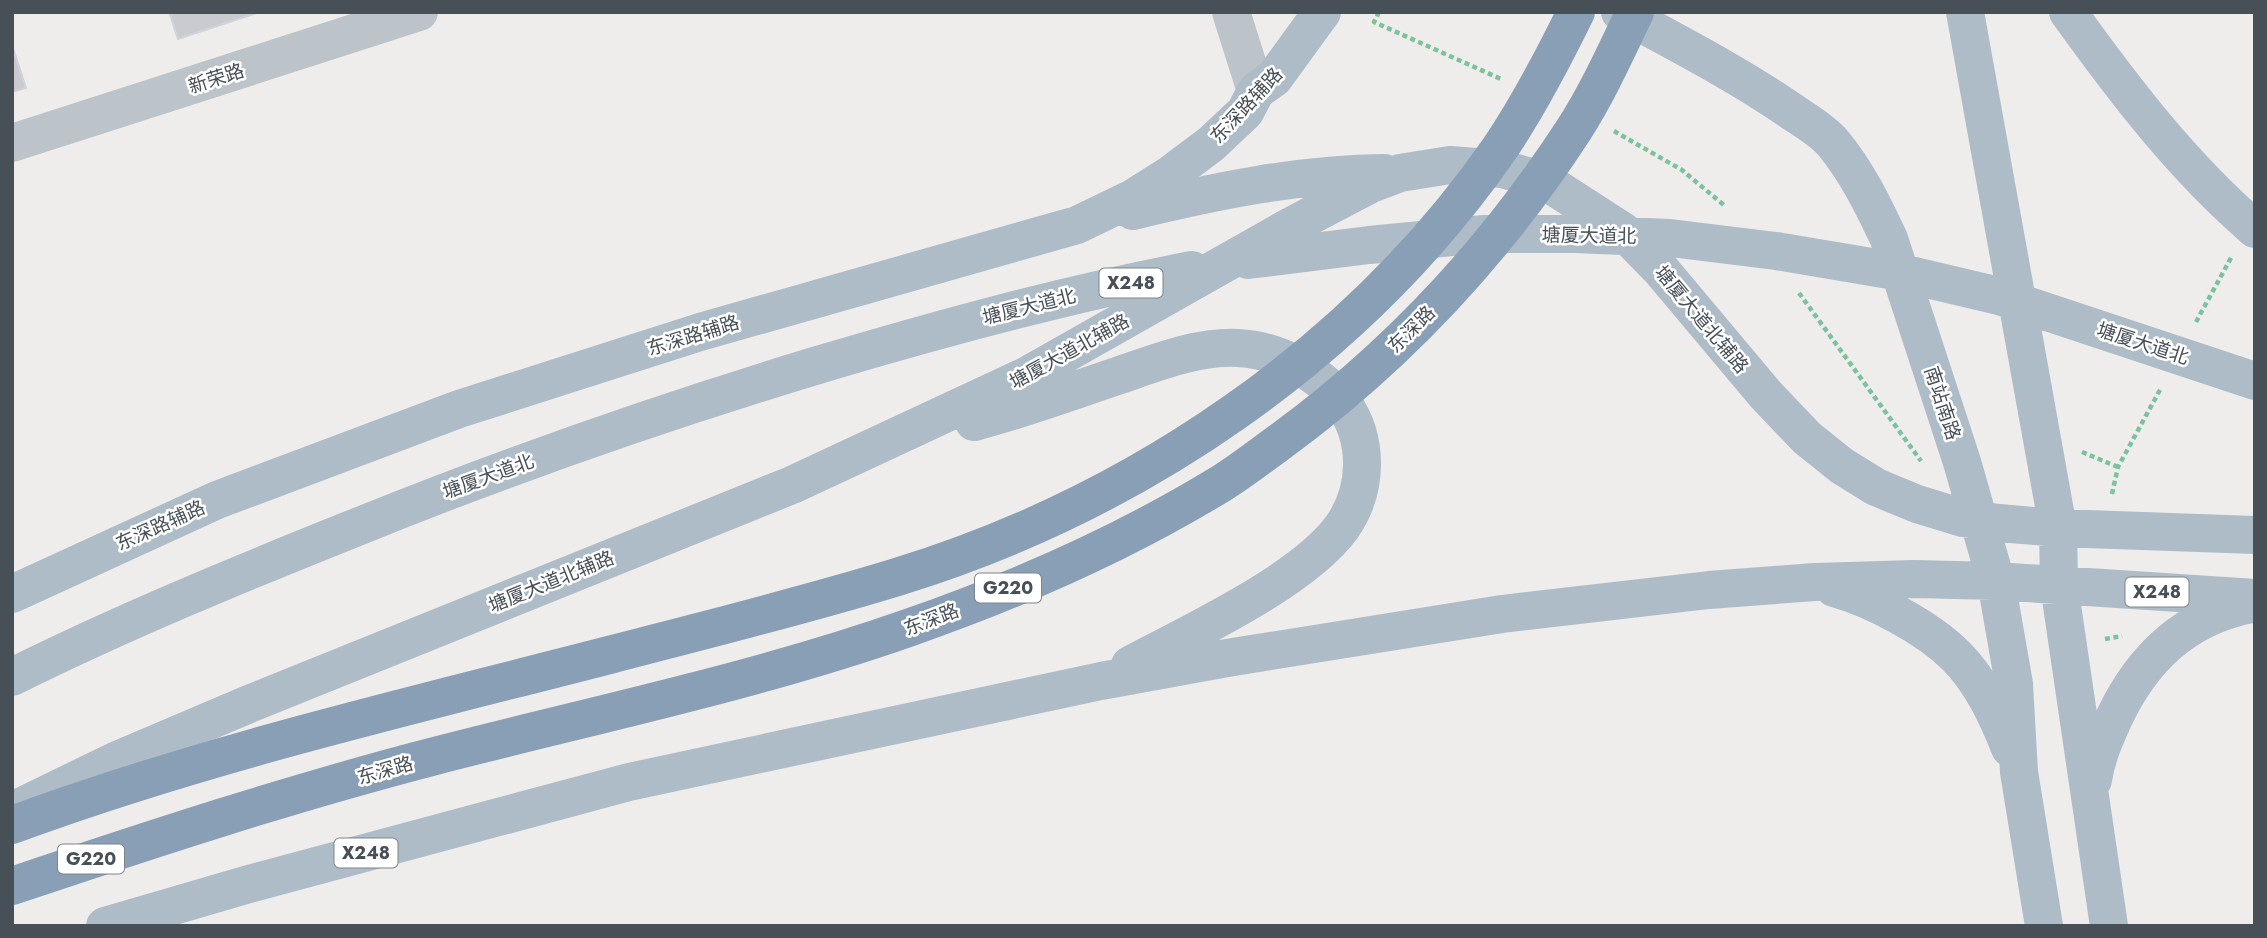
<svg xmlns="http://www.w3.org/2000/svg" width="2267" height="938" font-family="Jost,'Noto Sans SC',sans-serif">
	<rect width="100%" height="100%" fill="#efecec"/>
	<!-- building -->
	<path fill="#cacbd0" stroke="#d1d3d7" stroke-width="2" d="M 169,12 L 260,12 L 178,39 Z
		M 12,45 L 26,88 L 12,92 Z"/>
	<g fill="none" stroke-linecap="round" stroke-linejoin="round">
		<!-- path -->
		<path stroke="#7bc29e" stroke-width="4.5" stroke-dasharray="5 3.5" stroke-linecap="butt" d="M 1379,12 L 1374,22 L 1501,79
			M 1614,131 L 1682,170 L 1725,206
			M 1799,293 L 1921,461
			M 2196,322 L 2232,256
			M 2082,452 L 2118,467
			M 2112,494 L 2118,467 L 2161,388
			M 2105,639 L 2122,636"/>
		<!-- minor -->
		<path stroke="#bcc4ca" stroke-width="38" d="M 1231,12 L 1256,91
			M 12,143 L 419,12"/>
		<!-- major -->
		<path stroke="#aebcc8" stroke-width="38" d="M 1620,12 C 1677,43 1736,73 1791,111 C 1804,120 1822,130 1833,143 C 1857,172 1873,205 1889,239 L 1962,462 L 1996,581 L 2014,684 L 2019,772 L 2044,926
			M 1965,12 L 2058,528 L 2059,585 L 2109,926
			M 2068,12 C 2124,90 2182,166 2255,229
			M 1133,211 C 1216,191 1298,174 1384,173
			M 1248,260 L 1369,245 L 1484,234 L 1575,234 L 1670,238 L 1776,251 L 1889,270 L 1999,296 L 2255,381
			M 974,422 C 1024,409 1072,391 1120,375 C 1158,362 1198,346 1238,348 C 1278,350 1319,372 1343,403 C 1369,440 1368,490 1342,527 C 1303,581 1190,633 1130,665
			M 1834,588 C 1873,599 1927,627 1956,656 C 1981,681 1997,715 2010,748
			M 12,594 L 217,500 L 459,409 L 700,332 L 1077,225 L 1133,198 L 1171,174 L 1211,144 L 1245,112 L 1256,91 L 1274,78 L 1322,12
			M 12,677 C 123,622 237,575 352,529 C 502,468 654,415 808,368 C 935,330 1062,295 1192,270
			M 2093,780 C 2096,758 2105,738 2114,718 C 2142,659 2184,617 2251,604
			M 12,811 L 115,761 L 249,704 L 792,485 L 1026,376 L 1291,226 L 1371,184 L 1400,173 L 1450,165 L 1502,169 L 1545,181 L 1624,232 L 1661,270 L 1766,395 L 1807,438 L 1842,466 L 1876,487 L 1917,504 L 1963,518 L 1999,523 L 2058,528 L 2255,535
			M 105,926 L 249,884 L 629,782 L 1101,681 L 1227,658 L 1502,614 L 1709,590 L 1815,582 L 1914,579 L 1996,581 L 2255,598"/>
		<!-- highway -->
		<path stroke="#899fb6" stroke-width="38" d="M 12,825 C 207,753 412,706 613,654 C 708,629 803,606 897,577 C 1135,504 1357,354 1500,148 C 1529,105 1553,59 1576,12
			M 12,886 C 152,839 292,793 435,756 C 593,715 754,682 908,628 C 1017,590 1124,543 1222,483 C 1241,471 1259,457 1277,444 C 1394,359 1494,252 1573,131 C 1597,94 1616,52 1635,12"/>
	</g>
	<g text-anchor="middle" stroke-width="5" stroke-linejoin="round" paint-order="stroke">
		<!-- shield labels -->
		<g fill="#fff" stroke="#7e8489" stroke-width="2">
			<rect x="1099.5" y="268.5" width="63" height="29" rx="5"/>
			<rect x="975" y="573.5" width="66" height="29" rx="5"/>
			<rect x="2125.5" y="577.5" width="63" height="29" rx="5"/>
			<rect x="334.5" y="838.5" width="63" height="29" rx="5"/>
			<rect x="58" y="844.5" width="66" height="29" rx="5"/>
		</g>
		<g font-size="18" font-weight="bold" fill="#474f57">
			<text x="1131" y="289">X248</text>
			<text x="1008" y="594">G220</text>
			<text x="2157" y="598">X248</text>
			<text x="366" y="859">X248</text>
			<text x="91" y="865">G220</text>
		</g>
		<!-- street labels -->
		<g font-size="19" fill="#474f57" stroke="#fff">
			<text transform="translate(216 78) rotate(-18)" y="7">新荣路</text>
			<text transform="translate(1246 105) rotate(-47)" y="7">东深路辅路</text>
			<text transform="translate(1589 235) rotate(1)" y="7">塘厦大道北</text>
			<text transform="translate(1029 306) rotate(-14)" y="7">塘厦大道北</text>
			<text transform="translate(1702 319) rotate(50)" y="7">塘厦大道北辅路</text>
			<text transform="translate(1411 329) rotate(-45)" y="7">东深路</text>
			<text transform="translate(693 335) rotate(-17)" y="7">东深路辅路</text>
			<text transform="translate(2143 343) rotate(18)" y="7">塘厦大道北</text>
			<text transform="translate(1069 351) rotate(-29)" y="7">塘厦大道北辅路</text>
			<text transform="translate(1943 403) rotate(72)" y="7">南站南路</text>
			<text transform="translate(488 476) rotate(-20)" y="7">塘厦大道北</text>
			<text transform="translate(160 525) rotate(-24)" y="7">东深路辅路</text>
			<text transform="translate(551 581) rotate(-22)" y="7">塘厦大道北辅路</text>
			<text transform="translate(931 619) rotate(-21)" y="7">东深路</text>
			<text transform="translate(385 770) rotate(-16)" y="7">东深路</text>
		</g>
	</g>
	<!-- border -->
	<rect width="2267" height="938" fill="none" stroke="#474f57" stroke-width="28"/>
</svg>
